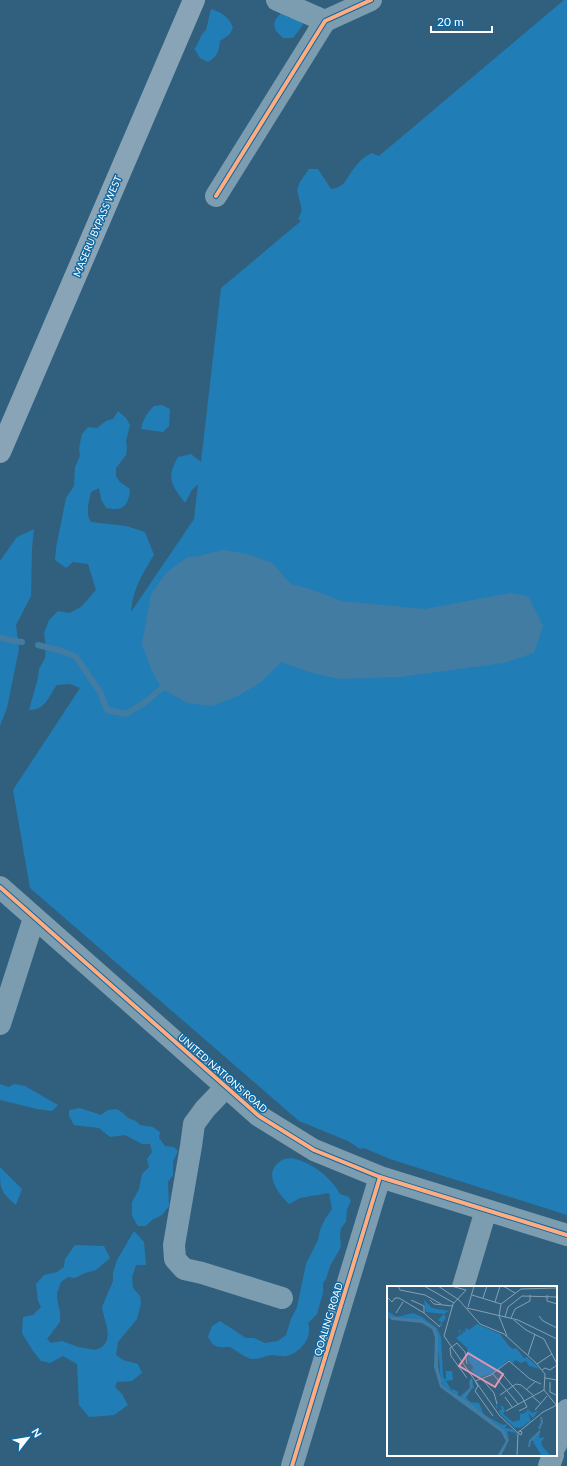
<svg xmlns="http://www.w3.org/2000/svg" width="567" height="1466" font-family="Lato,sans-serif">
	<rect width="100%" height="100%" fill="#31607f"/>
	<!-- green -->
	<path fill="#217db5" d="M 564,0 L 567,0 L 567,1215 L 390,1159 L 364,1148 L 360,1149 L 348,1141 L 299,1121 L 30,888 L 13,790 L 80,688 L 70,684 L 57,685 C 47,698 47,709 29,710 L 38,678 L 39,669 L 45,658 L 46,647 L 44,633 L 49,620 L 58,611 L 69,613 L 81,607 L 96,590 L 88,564 L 73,562 L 66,568 L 55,560 L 56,548 L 66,498 L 74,486 L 75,467 L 80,456 L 79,448 L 82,434 L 88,427 L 97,428 L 106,421 L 113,419 L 118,411 L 126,418 L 130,425 L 126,441 L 127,447 L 126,455 L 116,468 L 116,476 L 120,482 L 130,489 C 129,506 122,512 106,508 L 101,499 L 99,488 L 91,492 C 89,501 85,513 91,522 L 126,526 L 145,532 L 154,555 C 143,572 132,591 131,612 L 194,519 L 198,484 L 192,490 L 185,503 C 171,484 166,479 178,457 L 191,454 L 201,462 L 221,288 L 301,221 L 298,219 L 302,210 L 297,190 L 300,182 L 309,169 L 318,169 L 331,189 C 347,187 346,177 356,166 C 360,160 365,157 371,153 L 379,156 Z
		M 211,9 C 223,13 227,16 233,27 L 230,34 L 220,41 C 219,51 217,57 208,62 L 200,58 L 194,48 L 196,47 L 202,34 L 206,30 Z
		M 282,12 L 289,18 L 300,16 L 303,25 L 293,38 L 283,38 L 276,31 L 274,24 L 276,19 Z
		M 162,405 L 170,409 L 169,426 L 163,432 L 141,429 C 143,419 147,413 154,406 Z
		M 34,529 L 32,548 L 31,596 L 16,625 L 19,649 L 7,708 L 0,726 L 0,561 L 17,537 Z
		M 14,1084 L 25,1086 L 58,1105 L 52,1111 L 37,1109 L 0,1100 L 0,1084 L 9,1087 Z
		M 80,1108 L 101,1115 L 108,1110 L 117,1109 L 123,1113 L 128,1118 L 136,1121 L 140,1125 L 153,1127 L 160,1132 L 159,1138 L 165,1146 L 174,1147 L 178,1151 L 173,1162 L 173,1175 L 168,1182 L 169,1206 L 162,1215 L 152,1220 L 146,1226 L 138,1226 L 132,1216 L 132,1202 L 139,1189 L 142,1174 L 149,1167 L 147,1159 L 152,1152 L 150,1144 L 142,1144 L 125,1135 L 110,1137 L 99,1128 L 74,1125 L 69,1116 L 69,1110 Z
		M 290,1158 C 309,1160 332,1178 340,1194 L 349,1197 L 351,1201 L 347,1209 L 346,1222 L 341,1228 L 340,1234 L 341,1247 L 330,1266 L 326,1279 L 323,1283 L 323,1293 L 317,1314 L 308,1323 C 313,1337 301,1352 287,1356 C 282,1357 277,1355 272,1355 C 266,1355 260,1359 254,1359 C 247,1360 236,1350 230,1347 C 217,1347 215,1349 208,1337 L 212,1326 L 220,1321 L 246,1338 L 254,1338 L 265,1343 L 278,1341 L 286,1335 L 291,1319 L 297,1307 L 306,1264 L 318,1240 L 320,1230 L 325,1219 L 332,1209 L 329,1193 L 300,1198 L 289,1204 C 280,1195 265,1177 276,1165 C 281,1160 283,1159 290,1158 Z
		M 0,1167 L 22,1189 L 16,1205 C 0,1191 0,1189 0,1167 Z
		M 134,1231 L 144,1242 L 146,1265 L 136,1265 L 132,1277 L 133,1288 L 140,1296 L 141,1303 L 137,1319 L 118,1342 L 116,1355 L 123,1360 L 138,1364 L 142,1373 L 132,1381 L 117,1382 L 115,1387 L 122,1394 L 128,1405 L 114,1415 L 89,1417 L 79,1405 L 77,1364 L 63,1356 L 50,1363 L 41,1361 L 33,1351 L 22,1333 L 23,1317 L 33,1315 L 41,1307 L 38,1301 L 36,1284 L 44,1275 L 57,1272 L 64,1267 L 65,1259 L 75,1245 L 104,1246 L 110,1258 L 96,1270 L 85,1273 L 75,1278 L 68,1277 L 61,1282 L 57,1293 L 57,1299 L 60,1312 L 60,1322 L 47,1339 L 51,1343 L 62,1341 L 78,1347 L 96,1350 C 98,1349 102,1347 104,1345 C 113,1335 103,1318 102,1307 L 113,1281 L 113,1273 L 117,1260 Z"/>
	<!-- water -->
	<path fill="#427ca3" d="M 223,550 L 248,554 L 272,563 L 291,584 L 316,591 L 341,601 L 425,609 L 510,593 L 528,596 L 543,626 L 534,653 L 503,663 L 400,677 L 340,679 L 312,673 L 281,662 L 261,682 L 240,695 L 212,706 L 187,703 L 162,689 L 151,669 L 142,644 L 151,594 L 166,573 L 187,557 L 199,556 Z"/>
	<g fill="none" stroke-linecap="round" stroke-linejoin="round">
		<!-- stream -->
		<path stroke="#427ca3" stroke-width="6" d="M 0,637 L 8,640 L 22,642
			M 38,645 L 62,651 L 76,657 L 100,692 L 107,710 L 126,714 L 144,703 L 167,684"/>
		<!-- minor -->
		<path stroke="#7c9caf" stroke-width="22" d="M 277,0 L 325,21
			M 216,196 L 325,21 L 371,0
			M 0,887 L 259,1116 L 314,1150 L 380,1177 L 567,1235
			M 0,1024 L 34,918
			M 226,1087 L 205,1109 L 194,1124 L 191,1146 L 174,1245 L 175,1259 L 184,1269 L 202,1273 L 282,1298
			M 463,1287 L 486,1210
			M 556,1445 L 567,1410
			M 292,1466 L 380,1177
			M 549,1466 L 553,1455"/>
		<!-- primary -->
		<path stroke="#88a4b6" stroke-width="22" d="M 0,452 L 194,0"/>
		<defs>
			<path id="cycleway" d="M 216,196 L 325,21 L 371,0
				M 0,887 L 259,1116 L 314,1150 L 380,1177 L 567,1235
				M 292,1466 L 380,1177"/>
		</defs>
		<!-- cycleway casing -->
		<use href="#cycleway" stroke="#1067a0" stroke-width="6"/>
		<!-- cycleway -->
		<use href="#cycleway" stroke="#ffac80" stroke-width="4"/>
	</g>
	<g text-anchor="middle" stroke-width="3" stroke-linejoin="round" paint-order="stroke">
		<!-- street labels -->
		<g font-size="10" fill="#fff" stroke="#1067a0">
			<text transform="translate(97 226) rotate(-67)" y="4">MASERU BYPASS WEST</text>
			<text transform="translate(223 1073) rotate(41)" y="4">UNITED NATIONS ROAD</text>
			<text transform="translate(328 1319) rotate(-73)" y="4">QOALING ROAD</text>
		</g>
	</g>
	<!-- overview -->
	<g transform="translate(387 1286)">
		<rect width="170" height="170" fill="#31607f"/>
		<path d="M 37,14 L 45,22 L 62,25 L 57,28 L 59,32 L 54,38 L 56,40 L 52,40 L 54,36 L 51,34 L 57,28 L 39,26 ZM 0,25 L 10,31 L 26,27 L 35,31 L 50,42 L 54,51 L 56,91 L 59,94 L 59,85 L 65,85 L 66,94 L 59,95 L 65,105 L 66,103 L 71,106 L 71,110 L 59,103 L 54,95 L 49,42 L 35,33 L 2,30 ZM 90,38 L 113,48 L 122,60 L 126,63 L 129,62 L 137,72 L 140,71 L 153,83 L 142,80 L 139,75 L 134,77 L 128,74 L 126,77 L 121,74 L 106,88 L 92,91 L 84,84 L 85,82 L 88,84 L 81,75 L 80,62 L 69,52 L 77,46 L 73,45 L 73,48 L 71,44 L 78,46 L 79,42 L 82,44 ZM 85,91 L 87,103 L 85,102 L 79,112 L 84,116 L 92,117 L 97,129 L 116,139 L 120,138 L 118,142 L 125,143 L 130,147 L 130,151 L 129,147 L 120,145 L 122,152 L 111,139 L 98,130 L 79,114 L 72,111 L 83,102 L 82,96 ZM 109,116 L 110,121 L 116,120 L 118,125 L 116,128 L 126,136 L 133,134 L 133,128 L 138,127 L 137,124 L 139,127 L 140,123 L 142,126 L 141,122 L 144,127 L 151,125 L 146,132 L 141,127 L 144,135 L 133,142 L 128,141 L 129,143 L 113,128 L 112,125 L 115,123 L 113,120 L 109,122 ZM 153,146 L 152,152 L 158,151 L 154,156 L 155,160 L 164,170 L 154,169 L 145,154 Z" fill="#217db5"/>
		<path d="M 0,30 L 35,33 L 49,42 L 51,50 L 51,80 L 55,98 L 61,104 L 79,114 L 117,144 L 122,154 L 114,170 L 110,170 L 119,155 L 114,146 L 53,101 L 47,81 L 48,52 L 45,43 L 35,37 L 5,34 Z" fill="#427ca3"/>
		<path fill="none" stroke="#427ca3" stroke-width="2" d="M 76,112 L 84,102 L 84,93M 152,143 L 155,136 L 154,131M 142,161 L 143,155 L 153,145"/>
		<path fill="none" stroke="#83a0b2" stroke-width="1" d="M 11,0 L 13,4 L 38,9 L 54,18M 37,0 L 67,17M 51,0 L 72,14 L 93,38 L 117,48 L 148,76 L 158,88 L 157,104 L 170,120M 64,0 L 79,4M 116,0 L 128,7M 79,4 L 66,18 L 57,50 L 112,129 L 131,147M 85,9 L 114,18M 160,9 L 160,15 L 170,18M 0,11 L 5,16 L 8,12 L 12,12 L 37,27 L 53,41M 96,12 L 100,0M 24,14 L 37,20 L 37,27M 43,14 L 47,18 L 66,20M 108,16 L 113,0M 81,21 L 87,0M 80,22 L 131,34 L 170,53M 9,27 L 16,16M 152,30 L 156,35 L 170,42M 118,31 L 121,21 L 135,10 L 170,11M 124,32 L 128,23 L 143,15 L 143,9M 127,34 L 139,44 L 157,53 L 170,78M 120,50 L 112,30 L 114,18 L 134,3 L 170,2M 141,69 L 148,48M 150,78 L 165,68M 111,83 L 135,111 L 140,121 L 132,125M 155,84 L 158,82 L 163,84 L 170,79M 106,88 L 131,118M 80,92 L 64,70 L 63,62 L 70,57 L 78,66 L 80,78M 158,92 L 170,94M 95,93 L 107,107 L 110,118M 163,96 L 163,106 L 169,109M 139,104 L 148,96M 113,109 L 129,98 L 134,99 L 146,109M 145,110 L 154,118M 118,111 L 125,121M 148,124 L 160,110M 119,125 L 157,104M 106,130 L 88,105 L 91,100 L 88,95 L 104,89 L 122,75 L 143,93 L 154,98M 132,145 L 135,146 L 134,149 L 131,147 ZM 133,145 L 156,126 L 170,119M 130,170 L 131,148"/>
		<path fill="#e497b5" fill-opacity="0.15" stroke="#e497b5" stroke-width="2" d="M 81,67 L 116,88 L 108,101 L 72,80 Z"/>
		<rect width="170" height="170" fill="none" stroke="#fff" stroke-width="2"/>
	</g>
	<!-- north arrow -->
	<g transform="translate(28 1438) rotate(59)" stroke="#1067a0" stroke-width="3" paint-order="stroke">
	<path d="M0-3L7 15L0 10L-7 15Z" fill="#ffffff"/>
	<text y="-6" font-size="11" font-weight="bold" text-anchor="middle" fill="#ffffff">N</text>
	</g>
	<!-- scale -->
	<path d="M431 26v6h61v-6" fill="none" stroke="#ffffff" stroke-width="2"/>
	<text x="437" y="26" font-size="12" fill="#ffffff" stroke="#1067a0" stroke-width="3" paint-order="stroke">20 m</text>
</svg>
